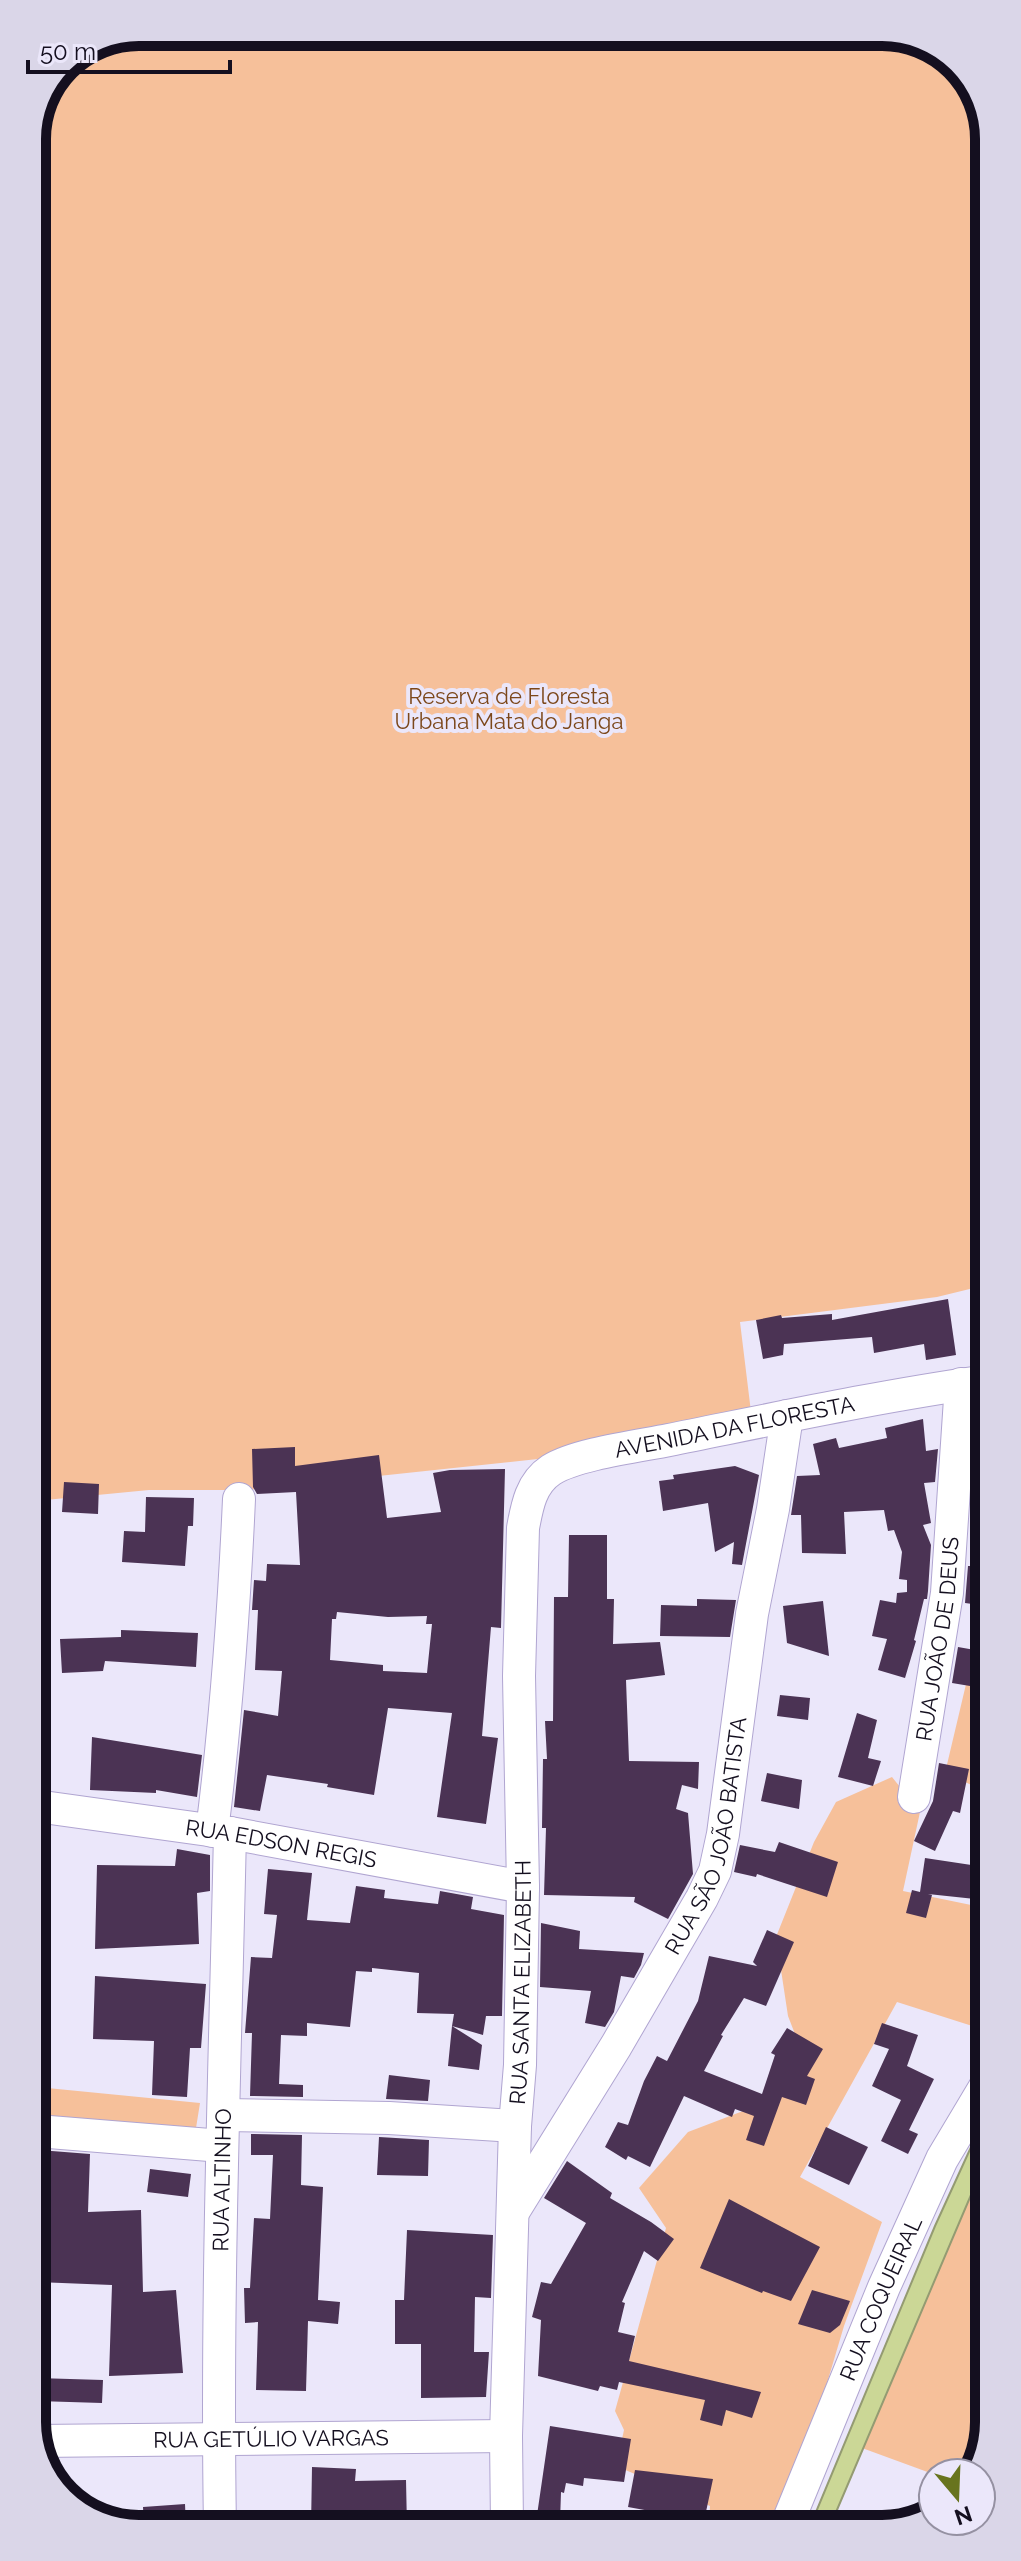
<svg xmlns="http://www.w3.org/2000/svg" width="1021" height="2561" font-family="Raleway,sans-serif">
	<rect width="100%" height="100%" fill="#ebe7fa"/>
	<!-- green -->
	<path fill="#f6c09a" d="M 139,32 L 890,32 L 948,54 L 983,105 L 986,1285 L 937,1297 L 740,1322 L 751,1412 L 556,1457 L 247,1490 L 149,1490 L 35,1501 L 32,132 L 64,63 Z
		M 987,1665 L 987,1792 L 945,1773 L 967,1680 Z
		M 892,1777 L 920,1812 L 903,1891 L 976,1906 L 988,1874 L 988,2031 L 897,2002 L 800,2177 L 882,2222 L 844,2326 L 816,2420 L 775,2524 L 709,2525 L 710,2506 L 616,2466 L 624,2430 L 615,2411 L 666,2228 L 639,2188 L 688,2132 L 780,2097 L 807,2065 L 788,2016 L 776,1937 L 814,1842 L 836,1802 Z
		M 37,2087 L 200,2103 L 196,2128 L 37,2117 Z
		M 988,2155 L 989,2423 L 975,2464 L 967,2462 L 963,2473 L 933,2474 L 862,2448 Z"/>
	<!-- water -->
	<path fill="#cbd796" stroke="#949b72" stroke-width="2" d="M 988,2116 L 988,2155 L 831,2524 L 811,2524 L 935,2226 L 977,2134 Z"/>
	<!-- building -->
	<path fill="#4b3354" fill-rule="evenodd" d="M 948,1299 L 956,1355 L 926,1360 L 924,1344 L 874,1353 L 872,1337 L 784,1344 L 783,1355 L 763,1359 L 756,1320 L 781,1315 L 782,1318 L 832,1314 L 832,1320 Z
		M 923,1419 L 926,1451 L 938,1449 L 935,1482 L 924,1483 L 931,1523 L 923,1525 L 931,1545 L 928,1591 L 927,1599 L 924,1599 L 914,1640 L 916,1641 L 905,1678 L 878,1670 L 887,1639 L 872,1636 L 880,1600 L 896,1603 L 897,1593 L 907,1592 L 907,1580 L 899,1579 L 902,1552 L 894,1530 L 888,1531 L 884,1510 L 844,1512 L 846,1554 L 802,1553 L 801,1515 L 791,1515 L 797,1476 L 820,1475 L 813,1444 L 836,1438 L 839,1448 L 887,1438 L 885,1428 Z
		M 987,1444 L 987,1482 L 973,1482 L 976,1445 Z
		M 295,1447 L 295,1466 L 379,1455 L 387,1518 L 441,1512 L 433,1473 L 450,1470 L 505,1469 L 501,1628 L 491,1627 L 482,1736 L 498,1738 L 486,1824 L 437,1817 L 452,1713 L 388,1708 L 374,1795 L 327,1787 L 328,1784 L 267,1775 L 260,1811 L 234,1807 L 244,1710 L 278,1716 L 282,1671 L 255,1670 L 258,1610 L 252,1610 L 254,1580 L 266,1581 L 267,1564 L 300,1565 L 296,1492 L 257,1494 L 253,1487 L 252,1449 ZM 337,1612 L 388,1617 L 427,1616 L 426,1624 L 432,1624 L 427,1673 L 383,1671 L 383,1665 L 330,1660 L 332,1619 L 336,1619 Z
		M 735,1466 L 759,1475 L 742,1565 L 732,1564 L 734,1542 L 715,1552 L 708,1503 L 663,1511 L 659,1481 L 674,1479 L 673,1475 Z
		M 64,1482 L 99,1484 L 98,1514 L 62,1512 Z
		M 146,1497 L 194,1498 L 193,1526 L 188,1526 L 185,1566 L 122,1562 L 124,1531 L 145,1532 Z
		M 569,1535 L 607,1535 L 607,1599 L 614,1599 L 613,1644 L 660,1642 L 665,1675 L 626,1680 L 629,1761 L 699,1762 L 698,1789 L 682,1785 L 676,1809 L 688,1813 L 693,1874 L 668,1919 L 634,1902 L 635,1897 L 544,1895 L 546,1828 L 542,1828 L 543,1759 L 547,1759 L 545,1721 L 553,1721 L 554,1597 L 568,1597 Z
		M 968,1566 L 987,1566 L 987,1606 L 965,1603 Z
		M 697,1599 L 736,1600 L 730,1637 L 660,1636 L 661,1605 L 697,1606 Z
		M 823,1601 L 829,1656 L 787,1643 L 783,1606 Z
		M 121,1630 L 198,1633 L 196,1667 L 105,1661 L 103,1671 L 62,1673 L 60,1639 L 121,1637 Z
		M 958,1647 L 975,1650 L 970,1686 L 952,1683 Z
		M 780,1695 L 810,1698 L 808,1720 L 777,1716 Z
		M 857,1713 L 877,1720 L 868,1758 L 881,1761 L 873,1786 L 838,1777 Z
		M 92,1737 L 202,1755 L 197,1797 L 156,1790 L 156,1793 L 90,1790 Z
		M 939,1763 L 969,1769 L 960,1813 L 953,1811 L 935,1851 L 914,1841 L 933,1801 Z
		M 767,1773 L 802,1780 L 799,1809 L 761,1801 Z
		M 779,1842 L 838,1862 L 827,1897 L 757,1874 L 756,1877 L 734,1872 L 740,1845 L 775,1852 Z
		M 177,1849 L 210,1855 L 210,1891 L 197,1893 L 199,1944 L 95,1949 L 97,1865 L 175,1866 Z
		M 925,1858 L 978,1866 L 975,1899 L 928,1894 L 932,1895 L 926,1918 L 906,1913 L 912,1890 L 920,1892 Z
		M 268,1869 L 312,1873 L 307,1920 L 350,1923 L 356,1886 L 385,1890 L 384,1898 L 438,1904 L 440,1891 L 473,1897 L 471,1909 L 504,1915 L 502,2016 L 486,2016 L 483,2035 L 452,2026 L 454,2014 L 417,2013 L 419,1973 L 372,1968 L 372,1972 L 356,1971 L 350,2027 L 307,2023 L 307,2036 L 281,2035 L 279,2084 L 303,2085 L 303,2097 L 250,2096 L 252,2033 L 245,2033 L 251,1957 L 272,1958 L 277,1915 L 264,1914 Z
		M 541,1923 L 580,1931 L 579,1949 L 644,1953 L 641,1965 L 634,1978 L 621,1976 L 614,2012 L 605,2027 L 585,2023 L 591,1991 L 540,1987 Z
		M 767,1930 L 794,1942 L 766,2006 L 744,1998 L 721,2035 L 723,2036 L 704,2071 L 762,2094 L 775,2055 L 771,2053 L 787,2028 L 823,2049 L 807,2076 L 815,2079 L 806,2105 L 782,2097 L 764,2146 L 746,2140 L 754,2116 L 735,2109 L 732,2117 L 684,2096 L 650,2167 L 628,2156 L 626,2160 L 605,2147 L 618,2122 L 628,2125 L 644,2081 L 657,2056 L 667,2061 L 698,2001 L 709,1956 L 757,1966 L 753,1962 Z
		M 95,1976 L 206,1984 L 201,2048 L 190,2048 L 187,2097 L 152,2095 L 154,2041 L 93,2039 Z
		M 882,2023 L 918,2035 L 907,2066 L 934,2079 L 909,2130 L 918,2134 L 908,2154 L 881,2141 L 901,2100 L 872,2086 L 889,2049 L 874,2044 Z
		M 452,2026 L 482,2045 L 479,2070 L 448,2066 Z
		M 389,2075 L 430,2080 L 428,2101 L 386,2099 Z
		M 826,2127 L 868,2147 L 849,2185 L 808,2166 Z
		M 251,2134 L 302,2135 L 301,2185 L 323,2187 L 318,2300 L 340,2302 L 338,2324 L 308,2321 L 306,2391 L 256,2390 L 258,2322 L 245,2323 L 244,2288 L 250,2288 L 254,2218 L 270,2219 L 273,2155 L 251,2155 Z
		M 379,2137 L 429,2140 L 428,2176 L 377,2175 Z
		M 39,2150 L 90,2154 L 88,2212 L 141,2210 L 143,2292 L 176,2290 L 183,2373 L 109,2376 L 112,2285 L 37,2282 Z
		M 567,2161 L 612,2193 L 610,2198 L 651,2222 L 674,2239 L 658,2261 L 644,2251 L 622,2302 L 625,2303 L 618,2332 L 635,2336 L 629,2361 L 761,2392 L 752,2418 L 726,2410 L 722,2426 L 700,2420 L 705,2400 L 619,2382 L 617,2390 L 600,2386 L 598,2391 L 538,2376 L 541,2320 L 532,2317 L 541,2282 L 551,2284 L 586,2223 L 544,2198 Z
		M 150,2169 L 191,2174 L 188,2197 L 147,2192 Z
		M 729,2199 L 820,2247 L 791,2301 L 763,2291 L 762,2293 L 700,2268 Z
		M 407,2230 L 493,2235 L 491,2298 L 475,2297 L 474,2352 L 489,2352 L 486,2397 L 421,2398 L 421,2344 L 395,2344 L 395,2300 L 404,2300 Z
		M 812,2290 L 850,2301 L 840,2325 L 830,2333 L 798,2324 Z
		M 37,2378 L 103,2380 L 102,2403 L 37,2401 Z
		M 550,2426 L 631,2439 L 624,2482 L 584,2478 L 583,2486 L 566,2483 L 564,2493 L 561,2492 L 560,2522 L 536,2522 Z
		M 312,2467 L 356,2469 L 355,2481 L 406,2480 L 407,2527 L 311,2528 Z
		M 635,2470 L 713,2479 L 704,2521 L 660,2516 L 661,2513 L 628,2507 Z
		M 185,2504 L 186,2528 L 144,2529 L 143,2507 Z"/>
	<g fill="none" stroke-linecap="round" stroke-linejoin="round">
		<defs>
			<g id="street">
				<path id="s1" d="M 914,1797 L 947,1593 L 961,1384"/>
				<path id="s2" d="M 36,1806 L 230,1833 L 523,1887"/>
				<path d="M 212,1831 C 226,1720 234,1611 239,1499"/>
				<path d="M 224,2115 L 389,2118 L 515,2126"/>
				<path d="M 37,2131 L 222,2146"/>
				<path id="s3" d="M 513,2212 L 616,2046 L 702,1898 L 715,1871 L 723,1834 L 752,1614 L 773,1509 L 787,1416"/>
				<path id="s4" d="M 37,2441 L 506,2436"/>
				<path id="s5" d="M 787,2524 L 884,2287 L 942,2159 L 988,2082"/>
				<path id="s6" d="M 507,2526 L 506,2436 L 515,2126 L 520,2065 L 523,1887 L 519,1676 L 523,1528 C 527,1506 531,1483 551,1470 C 576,1454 639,1446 669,1440 C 774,1419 880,1396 987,1381"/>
				<path id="s7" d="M 220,2528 C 216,2296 225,2064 230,1833"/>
			</g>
		</defs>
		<!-- street casing -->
		<use href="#street" stroke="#b0a5d1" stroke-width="34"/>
		<!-- street -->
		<use href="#street" stroke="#fff" stroke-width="32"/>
	</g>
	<g text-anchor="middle" stroke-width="8" stroke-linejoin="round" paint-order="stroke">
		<!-- park labels -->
		<g font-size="22" fill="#7c471a" stroke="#ebe7fa">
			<text x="509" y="704">Reserva de Floresta<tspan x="509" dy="25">Urbana Mata do Janga</tspan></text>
		</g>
		<!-- street labels -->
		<g font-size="22" fill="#140f1f" stroke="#ebe7fa">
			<text dy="8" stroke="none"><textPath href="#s6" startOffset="1254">AVENIDA DA FLORESTA</textPath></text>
			<text dy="8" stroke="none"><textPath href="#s1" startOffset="160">RUA JOÃO DE DEUS</textPath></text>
			<text dy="8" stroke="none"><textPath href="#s3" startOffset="428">RUA SÃO JOÃO BATISTA</textPath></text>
			<text dy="8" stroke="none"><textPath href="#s2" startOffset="248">RUA EDSON REGIS</textPath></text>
			<text dy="8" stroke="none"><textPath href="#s6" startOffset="544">RUA SANTA ELIZABETH</textPath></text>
			<text dy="8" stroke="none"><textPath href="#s7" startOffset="348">RUA ALTINHO</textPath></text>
			<text dy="8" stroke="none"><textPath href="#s5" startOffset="244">RUA COQUEIRAL</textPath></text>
			<text dy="8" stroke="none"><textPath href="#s4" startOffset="234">RUA GETÚLIO VARGAS</textPath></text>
		</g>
	</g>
	<!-- crop -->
	<path d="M0 0H1021V2561H0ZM139 46H882A93 93 0 0 1 975 139V2422A93 93 0 0 1 882 2515H139A93 93 0 0 1 46 2422V139A93 93 0 0 1 139 46Z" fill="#dad6e8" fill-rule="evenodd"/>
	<path fill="none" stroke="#140f1f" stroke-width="10" d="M139 46H882A93 93 0 0 1 975 139V2422A93 93 0 0 1 882 2515H139A93 93 0 0 1 46 2422V139A93 93 0 0 1 139 46Z"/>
	<!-- north arrow -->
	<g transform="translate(957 2497) rotate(161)"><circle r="38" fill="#ebe7fa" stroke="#9591a2" stroke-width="2"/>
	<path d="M0-6L14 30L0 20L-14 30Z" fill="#68741e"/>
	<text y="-12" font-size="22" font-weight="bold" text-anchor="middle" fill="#140f1f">N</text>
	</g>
	<!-- scale -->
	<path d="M28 60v12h202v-12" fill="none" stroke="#140f1f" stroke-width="4"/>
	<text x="40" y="60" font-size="24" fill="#140f1f" stroke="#ebe7fa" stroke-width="6" paint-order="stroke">50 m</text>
</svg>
